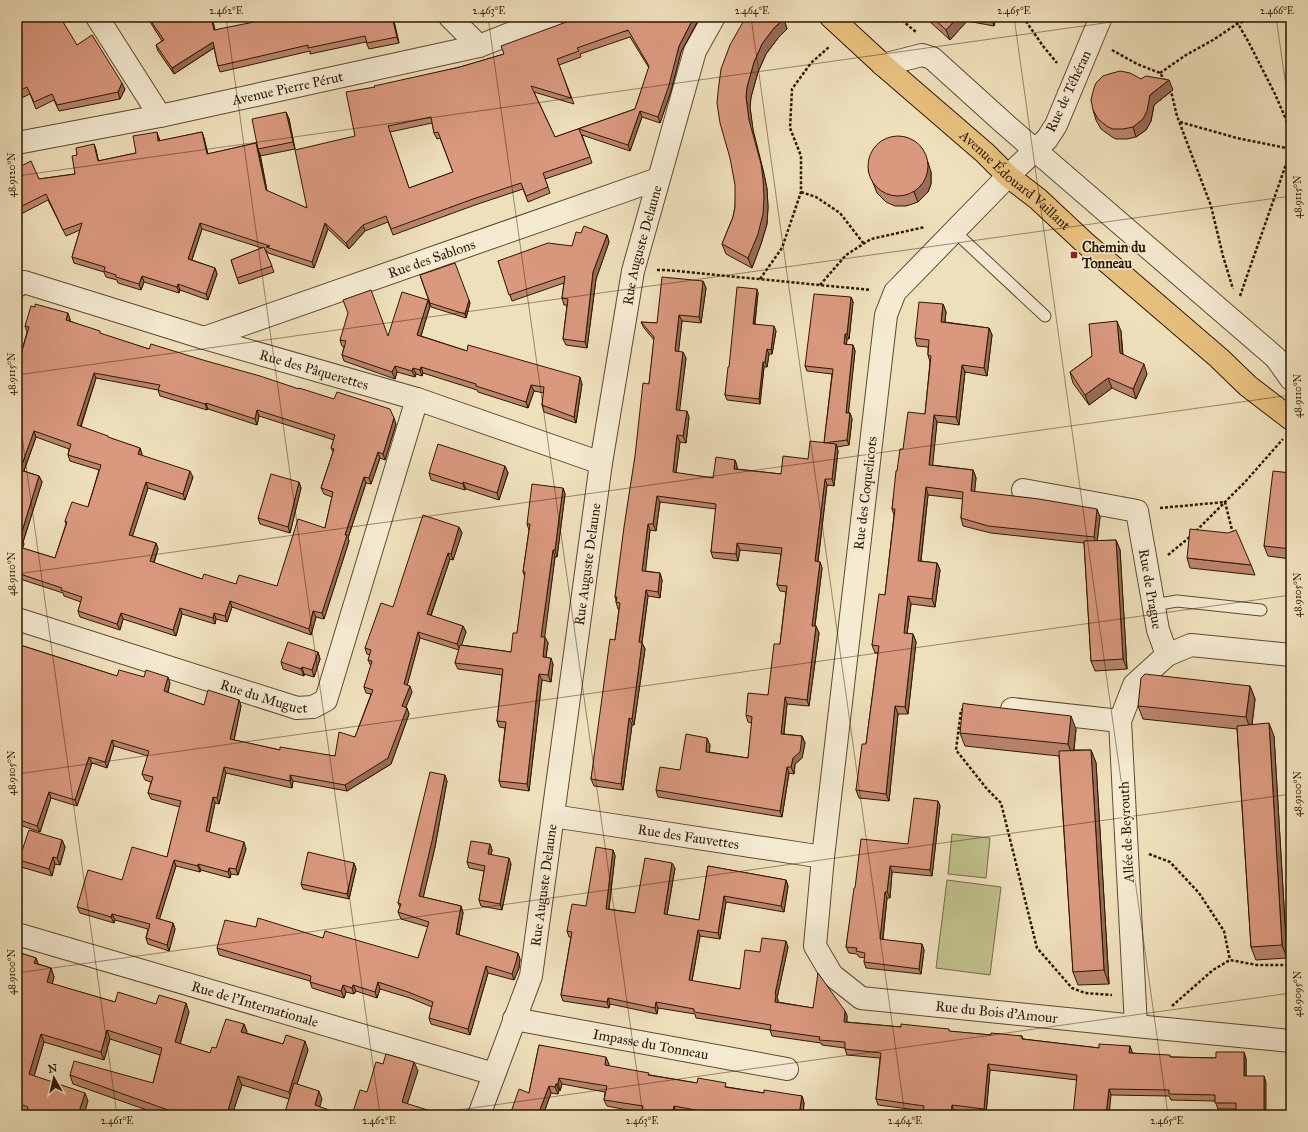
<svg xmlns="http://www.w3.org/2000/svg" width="1308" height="1132" font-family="'IM FELL Great Primer',serif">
	<rect width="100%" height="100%" fill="#efe0bc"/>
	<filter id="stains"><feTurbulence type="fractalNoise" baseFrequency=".005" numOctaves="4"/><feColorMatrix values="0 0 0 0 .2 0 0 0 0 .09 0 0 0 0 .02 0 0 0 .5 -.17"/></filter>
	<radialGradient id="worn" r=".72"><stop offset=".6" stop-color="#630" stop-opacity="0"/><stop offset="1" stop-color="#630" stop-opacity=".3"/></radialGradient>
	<!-- green -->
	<path fill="#c0c08c" stroke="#776c46" d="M 952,834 L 990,838 L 986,878 L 948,874 Z
		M 947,880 L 1001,887 L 990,975 L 936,968 Z"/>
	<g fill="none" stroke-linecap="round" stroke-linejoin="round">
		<defs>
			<path id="lane" d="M 954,231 L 1045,316
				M 1154,605 L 1177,601 L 1261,610"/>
			<g id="street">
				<path d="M 97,17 L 160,116"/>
				<path d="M 450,17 L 479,46"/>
				<path id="s1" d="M 1101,17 L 1056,125 L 1047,139 L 1008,176 L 895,292 L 886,315 L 823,857 L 815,946 L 832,975 L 861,998 L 1136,1026 L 1291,1041"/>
				<path d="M 883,65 L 922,55 L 932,58 L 1006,125 L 1276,358 L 1291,379"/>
				<path id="s2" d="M 17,143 L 160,116 L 479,46 L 553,17"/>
				<path id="s3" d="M 17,286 L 24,282 L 204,338 L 417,399 L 601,463"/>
				<path id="s4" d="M 204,338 L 658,179"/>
				<path id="s5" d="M 1023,490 L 1137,511 L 1158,630 L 1167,655"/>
				<path id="s6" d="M 17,619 L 297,708 L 313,707 L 326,700 L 417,399"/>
				<path d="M 1012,709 L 1120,721"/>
				<path id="s7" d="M 553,816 L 823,857"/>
				<path id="s8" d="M 17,934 L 494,1074"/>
				<path id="s9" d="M 514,1019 L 787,1069"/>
				<path d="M 1136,1026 L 1120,721 L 1134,685 L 1167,655 L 1191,645 L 1291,655"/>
				<path id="s10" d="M 479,1115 L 531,976 L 601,463 L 633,271 L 695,51 L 714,17"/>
			</g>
			<g id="primary">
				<path id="s11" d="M 831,17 L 883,65 L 985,153 L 1008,176 L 1038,199 L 1084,242 L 1219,358 L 1248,386 L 1291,419"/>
			</g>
		</defs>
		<!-- lane casing -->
		<use href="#lane" stroke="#5e492f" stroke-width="13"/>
		<!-- street casing -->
		<use href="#street" stroke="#5e492f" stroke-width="24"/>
		<!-- primary casing -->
		<use href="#primary" stroke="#2e1700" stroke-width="24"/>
		<!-- path -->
		<path stroke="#2e1700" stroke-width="2.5" stroke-dasharray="3 2" stroke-linecap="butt" d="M 898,17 L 916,32
			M 1023,17 L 1043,46 L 1057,63
			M 1234,17 L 1248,41 L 1275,94 L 1291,131
			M 1112,50 L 1137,64 L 1160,73 L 1165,81
			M 1160,73 L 1186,55 L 1213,40 L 1237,24 L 1255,17
			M 1169,89 L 1172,95 L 1177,116 L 1211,206 L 1223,256 L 1233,289
			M 1180,122 L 1237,138 L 1291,149
			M 801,192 L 816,197 L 840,213 L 864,244
			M 657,270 L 666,270 L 871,290
			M 760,279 L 782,248 L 801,192 L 801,156 L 790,128 L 792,89 L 811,63 L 829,47
			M 820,285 L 846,255 L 871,239 L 925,227
			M 1240,296 L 1291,150
			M 1160,508 L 1225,502 L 1233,534
			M 1196,531 L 1245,482 L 1283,439
			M 1168,555 L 1191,536
			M 964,709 L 961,710 L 956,750 L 987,789 L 1001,803 L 1037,948 L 1072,988 L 1085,993 L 1112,995
			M 1149,854 L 1170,862 L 1199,893 L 1224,931 L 1230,960
			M 1172,1006 L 1213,970 L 1230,960 L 1257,965 L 1291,965"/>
		<!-- lane -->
		<use href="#lane" stroke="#f5ebd3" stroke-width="11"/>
		<!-- street -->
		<use href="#street" stroke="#f5ebd3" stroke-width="22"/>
		<!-- primary -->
		<use href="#primary" stroke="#e8c07e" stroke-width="22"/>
	</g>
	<!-- wall -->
	<path fill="#bb846d" stroke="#2e1700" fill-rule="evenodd" d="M 17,17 L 77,45 L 125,89 L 120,99 L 59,111 L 54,100 L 36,109 L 30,94 L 17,100 Z
		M 147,17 L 212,17 L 215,30 L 393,17 L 399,43 L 369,49 L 366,42 L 310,54 L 310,51 L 220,72 L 218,66 L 214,48 L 174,74 L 158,51 L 156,45 L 162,41 Z
		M 700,17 L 681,52 L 671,91 L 660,123 L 642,117 L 630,151 L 582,135 L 592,163 L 545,179 L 550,193 L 528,202 L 523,189 L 475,205 L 393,235 L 388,222 L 365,231 L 349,249 L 328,229 L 314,268 L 268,253 L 266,250 L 265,249 L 274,272 L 239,284 L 231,260 L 262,248 L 202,229 L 192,260 L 215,268 L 217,274 L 208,300 L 180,290 L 179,293 L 144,282 L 141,290 L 118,283 L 117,280 L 106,277 L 104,272 L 74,263 L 72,257 L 80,230 L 66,236 L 48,200 L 21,214 L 17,206 L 17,168 L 39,179 L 75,174 L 77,155 L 94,144 L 96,150 L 98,161 L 136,153 L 159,138 L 160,141 L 202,132 L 204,138 L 208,154 L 256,143 L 286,112 L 289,119 L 295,149 L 260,156 L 260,154 L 267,191 L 307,208 L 355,136 L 375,87 L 460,67 L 504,54 ZM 630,37 L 649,68 L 635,109 L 555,137 L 534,92 L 574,104 L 559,65 L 581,57 L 580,54 ZM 432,123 L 434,133 L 437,139 L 440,138 L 453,172 L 409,188 L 390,132 Z
		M 927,17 L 996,17 L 994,26 L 967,21 L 950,40 L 929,21 Z
		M 784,19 L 787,29 L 778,38 L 766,54 L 758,72 L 751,97 L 750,107 L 753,130 L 764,174 L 767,189 L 768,207 L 767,224 L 761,244 L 752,268 L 726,254 L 722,244 L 733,217 L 735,207 L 743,22 Z
		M 1141,79 L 1173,90 L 1154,105 L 1151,121 L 1146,130 L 1136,137 L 1127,139 L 1116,139 L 1112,137 L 1101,129 L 1096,120 L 1093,110 Z
		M 868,170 L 931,172 L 931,184 L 928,192 L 918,202 L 906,206 L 895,206 L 886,202 L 877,193 Z
		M 581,233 L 607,235 L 609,242 L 596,279 L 587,348 L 566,345 L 563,339 L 567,305 L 564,305 L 562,298 L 564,283 L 512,301 L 498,261 L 572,246 Z
		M 420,275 L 470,303 L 466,318 L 431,307 Z
		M 703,281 L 706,288 L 701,323 L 682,321 L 678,351 L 686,358 L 679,410 L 689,417 L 686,443 L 680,442 L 676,473 L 713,478 L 735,460 L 737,466 L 737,469 L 781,474 L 808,459 L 824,443 L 832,374 L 807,371 L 805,366 L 851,297 L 853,302 L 849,339 L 847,339 L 846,345 L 853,345 L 855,351 L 848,413 L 850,413 L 852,419 L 849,445 L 837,447 L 838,451 L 834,486 L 827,485 L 818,562 L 820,562 L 822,568 L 815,626 L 819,633 L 809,706 L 787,704 L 784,734 L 802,736 L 805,743 L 802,758 L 795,764 L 794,774 L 789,773 L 782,817 L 658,797 L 656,790 L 710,745 L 709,752 L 748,758 L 752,723 L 748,722 L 746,715 L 768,695 L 780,644 L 786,592 L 780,591 L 777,585 L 781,554 L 740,550 L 738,561 L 713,558 L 711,552 L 716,509 L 660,502 L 656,531 L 650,530 L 645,571 L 660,573 L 662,580 L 660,598 L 648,596 L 642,643 L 645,649 L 634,725 L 632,725 L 623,790 L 594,786 L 591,779 L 615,640 L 619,609 L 618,609 L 616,602 L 616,600 L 615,597 L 649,384 L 654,340 L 644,328 L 641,322 L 657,323 Z
		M 758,293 L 755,324 L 776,331 L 772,354 L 769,354 L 767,367 L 764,367 L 760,404 L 727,400 L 725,395 L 729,367 Z
		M 943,304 L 946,312 L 945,322 L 989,328 L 992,335 L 987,376 L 965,372 L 959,425 L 937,422 L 932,465 L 973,470 L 976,478 L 974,492 L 1100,517 L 1097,541 L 1116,540 L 1120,550 L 1127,669 L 1095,671 L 1091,661 L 1084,543 L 991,533 L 963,526 L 961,518 L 963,499 L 928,495 L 921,561 L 937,563 L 940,570 L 935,607 L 911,604 L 907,634 L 913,634 L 916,642 L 908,714 L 898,714 L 889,801 L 859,798 L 856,790 L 866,744 L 878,653 L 875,653 L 872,645 L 885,595 L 894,515 L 892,509 L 897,471 L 903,449 L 925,414 L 930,362 L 928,355 L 928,347 L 917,346 L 915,338 Z
		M 430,306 L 421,336 L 467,351 L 582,384 L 576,423 L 544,412 L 542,405 L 544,393 L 534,391 L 528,408 L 478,392 L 477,390 L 423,373 L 422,376 L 416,374 L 415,377 L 397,372 L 395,379 L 344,361 L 342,355 L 344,347 L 342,346 L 340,340 L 388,336 Z
		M 70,319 L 70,321 L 101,334 L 149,349 L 396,424 L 385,460 L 380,458 L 371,484 L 366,483 L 348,538 L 349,541 L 324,619 L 316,617 L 311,635 L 232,607 L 227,622 L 216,619 L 215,624 L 182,614 L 176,636 L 123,619 L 120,630 L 80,617 L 78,611 L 81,602 L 64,596 L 63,593 L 17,578 L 17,368 L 27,332 L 25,326 ZM 96,378 L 158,390 L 160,396 L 207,410 L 208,409 L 257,425 L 259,416 L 334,440 L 331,448 L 333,452 L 321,488 L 324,494 L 332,497 L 325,528 L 277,586 L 236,584 L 202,579 L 154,563 L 158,549 L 156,543 L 132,536 L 148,488 L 185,500 L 193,477 L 141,455 L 142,454 L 140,448 L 109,438 L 81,427 ZM 36,437 L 69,449 L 68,455 L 70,461 L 99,470 L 88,507 L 65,521 L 66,524 L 55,558 L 22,548 L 24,544 L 23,542 L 42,482 L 39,476 L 24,471 Z
		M 1121,331 L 1123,354 L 1147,374 L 1136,399 L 1112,388 L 1089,405 L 1073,383 L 1070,372 L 1092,356 Z
		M 505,466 L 508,473 L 499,500 L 466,489 L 465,490 L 431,480 L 429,473 Z
		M 1291,473 L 1291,559 L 1268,556 L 1264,546 Z
		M 299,482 L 301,488 L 290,533 L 260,524 L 258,518 Z
		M 563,488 L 565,494 L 557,557 L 555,557 L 544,637 L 548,643 L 546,657 L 553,664 L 551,682 L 542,680 L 529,791 L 501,787 L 499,781 L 505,728 L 499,727 L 497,721 L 502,675 L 458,669 L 455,663 L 459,650 L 420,638 L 407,685 L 412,692 L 406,707 L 409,714 L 391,764 L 347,791 L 293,781 L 292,788 L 226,773 L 219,804 L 215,803 L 209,832 L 246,849 L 238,875 L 231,874 L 230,878 L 201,870 L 200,872 L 176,866 L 159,919 L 173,923 L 175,929 L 169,951 L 148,944 L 146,938 L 148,929 L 115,920 L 114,923 L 80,913 L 77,907 L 122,880 L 167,857 L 180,807 L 151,799 L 148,793 L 151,782 L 145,780 L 142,774 L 148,756 L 114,746 L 107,768 L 92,763 L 77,806 L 51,798 L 40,832 L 17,824 L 17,644 L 117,676 L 144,677 L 170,683 L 168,693 L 204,705 L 239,700 L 241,706 L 234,740 L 280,750 L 335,756 L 355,737 L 371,694 L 366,693 L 364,687 L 371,666 L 368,660 L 370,655 L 367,654 L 365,648 L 393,607 L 459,527 L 462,533 L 453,560 L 450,559 L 431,616 L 463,626 L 466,632 L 461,645 L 511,652 L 517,633 L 525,577 L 523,572 L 529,530 L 527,524 Z
		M 1187,558 L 1251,565 L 1255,575 L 1190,568 Z
		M 318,652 L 320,659 L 314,677 L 304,674 L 304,676 L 283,669 L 281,662 Z
		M 1250,686 L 1255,699 L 1252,725 L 1274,736 L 1287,958 L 1256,960 L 1251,947 L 1237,729 L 1143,719 L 1138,706 Z
		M 967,704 L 1076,729 L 1074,750 L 1091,750 L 1096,763 L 1109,984 L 1078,985 L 1073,972 L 1059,756 L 965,746 L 960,733 Z
		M 447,781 L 435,847 L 423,897 L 461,906 L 463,913 L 459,935 L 520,959 L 519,968 L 514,980 L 488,973 L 470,1035 L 431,1024 L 429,1018 L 432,1007 L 410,998 L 380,989 L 377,998 L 356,991 L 354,994 L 346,992 L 344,998 L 312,988 L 310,981 L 219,955 L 217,948 L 256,927 L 323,938 L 418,958 L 428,927 L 401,919 L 398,912 L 400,907 L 398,903 Z
		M 938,801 L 940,806 L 932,876 L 892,872 L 890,898 L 887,898 L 883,940 L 922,944 L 924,950 L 921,974 L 866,968 L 864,962 L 865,958 L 859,957 L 857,954 L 849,953 L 846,947 L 855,888 L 908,844 Z
		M 62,840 L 65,847 L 60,865 L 55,864 L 52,876 L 21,867 L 19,860 Z
		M 490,844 L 492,850 L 491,855 L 511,864 L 502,910 L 481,906 L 479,900 L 484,871 L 469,868 L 467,862 Z
		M 613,850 L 615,856 L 609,909 L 635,913 L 675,868 L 667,915 L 699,920 L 708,866 L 786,880 L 788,886 L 784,912 L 726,902 L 720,939 L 700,936 L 692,981 L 740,989 L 760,952 L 788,947 L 777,998 L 778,1000 L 778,1002 L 813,1008 L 845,1011 L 847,1016 L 847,1022 L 901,1027 L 991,1035 L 1022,1036 L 1023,1039 L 1099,1048 L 1130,1046 L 1132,1052 L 1132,1053 L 1171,1057 L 1216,1058 L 1246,1058 L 1246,1076 L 1266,1082 L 1236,1109 L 1218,1109 L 1215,1101 L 1171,1100 L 1169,1096 L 1111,1095 L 1077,1080 L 990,1070 L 986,1114 L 954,1111 L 924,1111 L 878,1105 L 876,1099 L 880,1058 L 847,1055 L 845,1049 L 845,1048 L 822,1045 L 821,1043 L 772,1036 L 770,1030 L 696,1018 L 695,1014 L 658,1008 L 657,1014 L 610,1004 L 609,1008 L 563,1001 L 561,995 L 571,937 L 569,937 L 567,931 L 586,906 Z
		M 354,863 L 356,869 L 349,899 L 303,889 L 301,884 Z
		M 17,952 L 36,958 L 38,964 L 51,968 L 54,977 L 52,984 L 115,1002 L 156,1004 L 189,1012 L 180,1044 L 210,1053 L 216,1048 L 244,1024 L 247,1032 L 246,1033 L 283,1044 L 308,1050 L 297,1084 L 322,1099 L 289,1099 L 242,1085 L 232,1115 L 161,1115 L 73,1084 L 70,1075 L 153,1083 L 160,1055 L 110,1039 L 104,1060 L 44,1042 L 34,1076 L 88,1101 L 26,1114 L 17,1110 Z
		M 539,1045 L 609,1064 L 608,1066 L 650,1075 L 697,1083 L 727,1087 L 764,1093 L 802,1096 L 804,1103 L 803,1115 L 690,1115 L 676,1112 L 676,1115 L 643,1115 L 642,1113 L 607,1106 L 604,1100 L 605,1092 L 562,1084 L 560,1091 L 559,1090 L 558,1094 L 551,1093 L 543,1115 L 510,1115 L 529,1093 Z
		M 1291,1064 L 1291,1098 L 1290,1098 L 1287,1092 Z"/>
	<!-- shaded-wall -->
	<path fill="#996b59" stroke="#2e1700" d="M 211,17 L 212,17 L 216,36 L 214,30 Z
		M 392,17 L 393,17 L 399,43 L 397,37 Z
		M 694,17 L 700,17 L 681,52 L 671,91 L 660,123 L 658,117 L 679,46 Z
		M 958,17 L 966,17 L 967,21 L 950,40 L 946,30 Z
		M 991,17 L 996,17 L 994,26 Z
		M 784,19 L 787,29 L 778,38 L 766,54 L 758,72 L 751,97 L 750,107 L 753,130 L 764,174 L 767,189 L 768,207 L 767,224 L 761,244 L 752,268 L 748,258 L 749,120 L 746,97 L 747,87 L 754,62 L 762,44 L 774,28 Z
		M 213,42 L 215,47 L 174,74 L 172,68 Z
		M 1169,80 L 1173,90 L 1154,105 L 1151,121 L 1146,130 L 1136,137 L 1133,127 L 1150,95 Z
		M 122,83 L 125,89 L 120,99 L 118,92 Z
		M 640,111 L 642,117 L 630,151 L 628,145 Z
		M 286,112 L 289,119 L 295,149 L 293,142 Z
		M 157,132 L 159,138 L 161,148 L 158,141 Z
		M 202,132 L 204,138 L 209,160 L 207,154 Z
		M 94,144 L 96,150 L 100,167 L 98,161 Z
		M 258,149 L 260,154 L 268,196 L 266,190 Z
		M 928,162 L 931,172 L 931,184 L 928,192 L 918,202 L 914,192 Z
		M 200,223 L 202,229 L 190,265 L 188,259 Z
		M 325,223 L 328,229 L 314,268 L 312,262 Z
		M 363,225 L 365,231 L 349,249 L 346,243 Z
		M 607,235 L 609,242 L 596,279 L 587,348 L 585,342 L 593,272 Z
		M 215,268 L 217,274 L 208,300 L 206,294 Z
		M 142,276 L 144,282 L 141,290 L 139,284 Z
		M 703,281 L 706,288 L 701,323 L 699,317 Z
		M 178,284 L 180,290 L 179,293 L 177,287 Z
		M 757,289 L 758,293 L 754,328 L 753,324 Z
		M 851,297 L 853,302 L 849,339 L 847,334 Z
		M 428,300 L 430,306 L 419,342 L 417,335 Z
		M 469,300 L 470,303 L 466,318 L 465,314 Z
		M 943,304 L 946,312 L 944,330 L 941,322 Z
		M 68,313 L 70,319 L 68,326 L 66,320 Z
		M 679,315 L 682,321 L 678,357 L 675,351 Z
		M 1117,321 L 1121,331 L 1123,363 L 1120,353 Z
		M 774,326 L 776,331 L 772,354 L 771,350 Z
		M 989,328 L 992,335 L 987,376 L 984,368 Z
		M 845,334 L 847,339 L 846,350 L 844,344 Z
		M 853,345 L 855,351 L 848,418 L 846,413 Z
		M 767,349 L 769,354 L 767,367 L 765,362 Z
		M 683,352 L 686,358 L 679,416 L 676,410 Z
		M 763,362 L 764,367 L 760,404 L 759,399 Z
		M 1144,364 L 1147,374 L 1136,399 L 1133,389 Z
		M 962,365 L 965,372 L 959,425 L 956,417 Z
		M 395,366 L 397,372 L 395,379 L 392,372 Z
		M 421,367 L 423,373 L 422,376 L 420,370 Z
		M 413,368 L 416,374 L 415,377 L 412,371 Z
		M 94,373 L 96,378 L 79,431 L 77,425 Z
		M 580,377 L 582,384 L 576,423 L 574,417 Z
		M 1108,378 L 1112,388 L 1089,405 L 1085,395 Z
		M 531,385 L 534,391 L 528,408 L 526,402 Z
		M 206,403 L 208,409 L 207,410 L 205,404 Z
		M 257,410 L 259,416 L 257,425 L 255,419 Z
		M 687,411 L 689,417 L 686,443 L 683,436 Z
		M 850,413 L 852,419 L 849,445 L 847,440 Z
		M 934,415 L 937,422 L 932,472 L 929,465 Z
		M 394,418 L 396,424 L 385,460 L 383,454 Z
		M 34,431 L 36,437 L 22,476 L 20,470 Z
		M 677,435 L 680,442 L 675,479 L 673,472 Z
		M 836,444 L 838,451 L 834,486 L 832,479 Z
		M 140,448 L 142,454 L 140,460 L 138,454 Z
		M 378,452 L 380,458 L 371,484 L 369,478 Z
		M 735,460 L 737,466 L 736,475 L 734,469 Z
		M 505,466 L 508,473 L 499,500 L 497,493 Z
		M 973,470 L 976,478 L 974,499 L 971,491 Z
		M 190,471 L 193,477 L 185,500 L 183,494 Z
		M 39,476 L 42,482 L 23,542 L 24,544 L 21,553 L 19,547 L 20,538 Z
		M 364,477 L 366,483 L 348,538 L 349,541 L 324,619 L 322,613 L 345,535 Z
		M 825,479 L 827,485 L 817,568 L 815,561 Z
		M 146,482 L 148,488 L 131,541 L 129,535 Z
		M 299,482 L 301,488 L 290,533 L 288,527 Z
		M 463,482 L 466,489 L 465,490 L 463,484 Z
		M 926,487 L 928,495 L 920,568 L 918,561 Z
		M 563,488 L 565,494 L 557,557 L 555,550 Z
		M 657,496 L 660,502 L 656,531 L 653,524 Z
		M 1097,509 L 1100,517 L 1097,544 L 1094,537 Z
		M 648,524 L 650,530 L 645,577 L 642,571 Z
		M 459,527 L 462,533 L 453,560 L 451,554 Z
		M 1116,540 L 1120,550 L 1127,669 L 1123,659 Z
		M 156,543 L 158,549 L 152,567 L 150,561 Z
		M 737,543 L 740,550 L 738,561 L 736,554 Z
		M 553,550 L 555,557 L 544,643 L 541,637 Z
		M 448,553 L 450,559 L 429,620 L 427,614 Z
		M 820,562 L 822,568 L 814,632 L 812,626 Z
		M 937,563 L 940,570 L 935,607 L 932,599 Z
		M 660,573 L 662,580 L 660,598 L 658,592 Z
		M 646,590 L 648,596 L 641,649 L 639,642 Z
		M 908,596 L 911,604 L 906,641 L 904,633 Z
		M 230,601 L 232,607 L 227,622 L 225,616 Z
		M 180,608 L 182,614 L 176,636 L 173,630 Z
		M 313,611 L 316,617 L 311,635 L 309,629 Z
		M 121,613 L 123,619 L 120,630 L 117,624 Z
		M 214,613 L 216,619 L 215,624 L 213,618 Z
		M 463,626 L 466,632 L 460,650 L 457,644 Z
		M 816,626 L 819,633 L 809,706 L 807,700 Z
		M 418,632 L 420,638 L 406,690 L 404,684 Z
		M 913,634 L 916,642 L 908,714 L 905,707 Z
		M 545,637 L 548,643 L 545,663 L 543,657 Z
		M 642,643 L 645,649 L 634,725 L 632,719 Z
		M 318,652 L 320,659 L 314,677 L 312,670 Z
		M 551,658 L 553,664 L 551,682 L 548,675 Z
		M 302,667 L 304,674 L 304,676 L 301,669 Z
		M 539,674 L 542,680 L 529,791 L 527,784 Z
		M 168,677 L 170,683 L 166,698 L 164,691 Z
		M 410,686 L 412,692 L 404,712 L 402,706 Z
		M 1250,686 L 1255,699 L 1251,731 L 1246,717 Z
		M 785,697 L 787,704 L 783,740 L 781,734 Z
		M 239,700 L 241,706 L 233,745 L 230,739 Z
		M 895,706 L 898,714 L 889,801 L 886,794 Z
		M 407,708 L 409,714 L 391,764 L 347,791 L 345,785 Z
		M 1071,716 L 1076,729 L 1073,757 L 1068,744 Z
		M 629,718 L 632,725 L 623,790 L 621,784 Z
		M 1269,723 L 1274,736 L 1287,958 L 1282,945 Z
		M 802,736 L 805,743 L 802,758 L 795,764 L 794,774 L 791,767 L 793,758 Z
		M 707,738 L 710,745 L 709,758 L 706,752 Z
		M 112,740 L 114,746 L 107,768 L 105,762 Z
		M 1091,750 L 1096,763 L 1109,984 L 1104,970 Z
		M 89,757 L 92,763 L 77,806 L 75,800 Z
		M 224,767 L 226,773 L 219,804 L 217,798 Z
		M 787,767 L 789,773 L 782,817 L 780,811 Z
		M 290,775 L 293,781 L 292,788 L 290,781 Z
		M 445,775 L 447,781 L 435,847 L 422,903 L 419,896 Z
		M 49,792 L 51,798 L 40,832 L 37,826 Z
		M 213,797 L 215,803 L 208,837 L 206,831 Z
		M 938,801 L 940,806 L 932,876 L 930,870 Z
		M 62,840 L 65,847 L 60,865 L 57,858 Z
		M 244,842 L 246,849 L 238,875 L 236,869 Z
		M 490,844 L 492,850 L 490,860 L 488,854 Z
		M 613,850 L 615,856 L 608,915 L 606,909 Z
		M 53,857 L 55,864 L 52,876 L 49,869 Z
		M 509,858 L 511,864 L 502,910 L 500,904 Z
		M 174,860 L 176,866 L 158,924 L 156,918 Z
		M 354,863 L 356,869 L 349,899 L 347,894 Z
		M 672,863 L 675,868 L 666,920 L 664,914 Z
		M 198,864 L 201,870 L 200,872 L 198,866 Z
		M 890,866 L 892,872 L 890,898 L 887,892 Z
		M 229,868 L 231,874 L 230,878 L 228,872 Z
		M 786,880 L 788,886 L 784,912 L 781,906 Z
		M 885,892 L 887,898 L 882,945 L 880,939 Z
		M 724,896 L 726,902 L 720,939 L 718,933 Z
		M 461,906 L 463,913 L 458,940 L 456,934 Z
		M 112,914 L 115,920 L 114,923 L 111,917 Z
		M 173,923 L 175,929 L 169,951 L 167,945 Z
		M 698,930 L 700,936 L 691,986 L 689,980 Z
		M 786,941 L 788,947 L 777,998 L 778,1000 L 777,1008 L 775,1002 L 775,994 Z
		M 922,944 L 924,950 L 921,974 L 919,969 Z
		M 518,953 L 520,959 L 519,968 L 514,980 L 512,974 Z
		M 36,958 L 39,966 L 34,963 Z
		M 486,966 L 488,973 L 470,1035 L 468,1029 Z
		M 51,968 L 54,977 L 50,991 L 47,982 Z
		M 378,982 L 380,989 L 377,998 L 375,992 Z
		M 343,985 L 346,992 L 344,998 L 341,991 Z
		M 353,985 L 356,991 L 354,994 L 352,988 Z
		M 608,998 L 610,1004 L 609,1008 L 607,1002 Z
		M 656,1002 L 658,1008 L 657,1014 L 655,1008 Z
		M 186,1003 L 189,1012 L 178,1051 L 175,1042 Z
		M 845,1011 L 847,1016 L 846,1028 L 844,1022 Z
		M 244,1024 L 247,1032 L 244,1040 L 241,1032 Z
		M 107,1030 L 110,1039 L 104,1060 L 101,1052 Z
		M 41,1034 L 44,1042 L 32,1083 L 29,1074 Z
		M 305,1041 L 308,1050 L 292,1100 L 289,1092 Z
		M 1130,1046 L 1132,1052 L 1131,1059 L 1129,1053 Z
		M 1244,1052 L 1246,1058 L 1246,1082 L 1244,1076 Z
		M 606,1057 L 609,1064 L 607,1072 L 605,1065 Z
		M 414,1062 L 418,1071 L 405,1111 L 402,1102 Z
		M 988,1064 L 990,1070 L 986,1114 L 984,1109 Z
		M 238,1076 L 242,1085 L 232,1115 L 227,1115 L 227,1114 Z
		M 1264,1076 L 1266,1082 L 1266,1115 L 1264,1115 Z
		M 559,1078 L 562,1084 L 560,1091 L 558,1084 Z
		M 556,1084 L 559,1090 L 558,1094 L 555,1087 Z
		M 549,1086 L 551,1093 L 543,1115 L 538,1115 Z
		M 1109,1089 L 1111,1095 L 1109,1115 L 1106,1115 Z
		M 319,1091 L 322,1099 L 318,1113 L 315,1105 Z
		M 85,1093 L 88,1101 L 84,1115 L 78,1115 Z
		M 802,1096 L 804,1103 L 803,1115 L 799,1115 Z
		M 952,1105 L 954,1111 L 954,1115 L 951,1115 Z
		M 674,1106 L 676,1112 L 676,1115 L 672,1115 Z"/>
	<!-- building -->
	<path fill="#da997f" stroke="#2e1700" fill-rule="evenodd" d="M 17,17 L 60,17 L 77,45 L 92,35 L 122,83 L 118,92 L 57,105 L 52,94 L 34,102 L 27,87 L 17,92 Z
		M 148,17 L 211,17 L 214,30 L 259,21 L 258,17 L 392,17 L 397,37 L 367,43 L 365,36 L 308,48 L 308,45 L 218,66 L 213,42 L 172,68 L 156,45 L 164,40 Z
		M 580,17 L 694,17 L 679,46 L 669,85 L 658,117 L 640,111 L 628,145 L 579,129 L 590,157 L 543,173 L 548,187 L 526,196 L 521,183 L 473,199 L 391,229 L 386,216 L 363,225 L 346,243 L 325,223 L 312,262 L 266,247 L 270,246 L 200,223 L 188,259 L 215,268 L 206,294 L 178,284 L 177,287 L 142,276 L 139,284 L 116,277 L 116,275 L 104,271 L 105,267 L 72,257 L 82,223 L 63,230 L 46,194 L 18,208 L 17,204 L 17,168 L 31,161 L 39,179 L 75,174 L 72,156 L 77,155 L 76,148 L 94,144 L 98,161 L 136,153 L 133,136 L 157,132 L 158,141 L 202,132 L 207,154 L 256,143 L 266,190 L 307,208 L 295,150 L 355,136 L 346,92 L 375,87 L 374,86 L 460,67 L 504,54 L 501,46 ZM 628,30 L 649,66 L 635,109 L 555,137 L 531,86 L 571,98 L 557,59 L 579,51 L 577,48 ZM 431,117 L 434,133 L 438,132 L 453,172 L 409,188 L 388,126 Z
		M 747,17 L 782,17 L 784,19 L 774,28 L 762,44 L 754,62 L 747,87 L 746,97 L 749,120 L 761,164 L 763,179 L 764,197 L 763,214 L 758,234 L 748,258 L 722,244 L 733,217 L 735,207 L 735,185 L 730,158 L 720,123 L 717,103 L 718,92 L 721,69 L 730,45 L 743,22 Z
		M 932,17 L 958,17 L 946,30 Z
		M 1120,71 L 1130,73 L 1141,79 L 1146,76 L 1169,80 L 1150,95 L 1147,111 L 1143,119 L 1133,127 L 1123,129 L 1113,129 L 1108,127 L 1098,119 L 1093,110 L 1091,100 L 1094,88 L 1096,83 L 1103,76 L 1109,74 Z
		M 286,112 L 293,142 L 258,149 L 252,119 Z
		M868 166a30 30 0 1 1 60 0a30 30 0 1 1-60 0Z
		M 584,226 L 607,235 L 593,272 L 585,342 L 563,339 L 568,299 L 562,298 L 565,276 L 509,295 L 498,261 L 548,243 L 572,246 L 576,232 L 581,233 Z
		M 264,247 L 272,266 L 237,278 L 231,260 Z
		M 455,263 L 469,300 L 465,314 L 430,303 L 420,275 Z
		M 662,277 L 703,281 L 699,317 L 679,315 L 675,351 L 683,352 L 676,410 L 687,411 L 683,436 L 677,435 L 673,472 L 713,478 L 716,457 L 735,460 L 734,469 L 781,474 L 783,456 L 808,459 L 810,441 L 836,444 L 832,479 L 825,479 L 815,561 L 820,562 L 812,626 L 816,626 L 807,700 L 785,697 L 781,734 L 802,736 L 800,752 L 793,758 L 791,767 L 787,767 L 780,811 L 656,790 L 660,767 L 680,770 L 686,734 L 707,738 L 706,752 L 748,758 L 752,717 L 746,715 L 748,693 L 768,695 L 774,644 L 780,644 L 787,586 L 777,585 L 782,548 L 737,543 L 736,554 L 711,552 L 716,504 L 657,496 L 653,524 L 648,524 L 642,571 L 660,573 L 658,592 L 646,590 L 639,642 L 642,643 L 632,719 L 629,718 L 621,784 L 591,779 L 610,639 L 615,640 L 620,603 L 616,602 L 617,597 L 615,597 L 624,527 L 635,456 L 643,383 L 649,384 L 654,337 L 641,322 L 657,323 Z
		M 737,287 L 757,289 L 753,324 L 774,326 L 771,350 L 767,349 L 765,362 L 763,362 L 759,399 L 725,395 L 728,367 L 729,367 Z
		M 371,290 L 388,336 L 402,292 L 428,300 L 417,335 L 467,351 L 468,345 L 580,377 L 574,417 L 542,405 L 544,387 L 531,385 L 526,402 L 476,386 L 476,384 L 421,367 L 420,370 L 413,368 L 412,371 L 395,366 L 392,372 L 342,355 L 346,341 L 340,340 L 348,313 L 343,300 Z
		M 814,294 L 851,297 L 847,334 L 845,334 L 844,344 L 853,345 L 846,413 L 850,413 L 847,440 L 824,443 L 833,369 L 805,366 Z
		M 919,302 L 943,304 L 941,322 L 989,328 L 984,368 L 962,365 L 956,417 L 934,415 L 929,465 L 973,470 L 971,491 L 1039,499 L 1097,509 L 1094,537 L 988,526 L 961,518 L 963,492 L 926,487 L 918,561 L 937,563 L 932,599 L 908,596 L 904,633 L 913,634 L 905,707 L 895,706 L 886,794 L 856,790 L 862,744 L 866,744 L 879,646 L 872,645 L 879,594 L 885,595 L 895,509 L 892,509 L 896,471 L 897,471 L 900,449 L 903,449 L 908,412 L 925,414 L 931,356 L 928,355 L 929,340 L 915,338 Z
		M 35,304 L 68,313 L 66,320 L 100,331 L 100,333 L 149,349 L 151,344 L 203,360 L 260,376 L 299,389 L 299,388 L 334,399 L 337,392 L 390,409 L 394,418 L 383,454 L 378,452 L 369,478 L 364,477 L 345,535 L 347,535 L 322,613 L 313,611 L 309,629 L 230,601 L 225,616 L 214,613 L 213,618 L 180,608 L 173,630 L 121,613 L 117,624 L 78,611 L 82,597 L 61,590 L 62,588 L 17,573 L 17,368 L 29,327 L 25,326 L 31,306 L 35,307 ZM 94,373 L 160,385 L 158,390 L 205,404 L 206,403 L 255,419 L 257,410 L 335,435 L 331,448 L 334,449 L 321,488 L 333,492 L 325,528 L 298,519 L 277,586 L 239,575 L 236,584 L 204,574 L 202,579 L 150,561 L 156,543 L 129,535 L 146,482 L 183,494 L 190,471 L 138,454 L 140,448 L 108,437 L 108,436 L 77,425 ZM 34,431 L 71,444 L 68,455 L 101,465 L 88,507 L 72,502 L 65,521 L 67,522 L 55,558 L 19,547 L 21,538 L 20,538 L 39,476 L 20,470 Z
		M 1117,321 L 1120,353 L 1144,364 L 1133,389 L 1108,378 L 1085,395 L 1070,372 L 1092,356 L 1089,324 Z
		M 438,444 L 505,466 L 497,493 L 463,482 L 463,484 L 429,473 Z
		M 1273,471 L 1291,473 L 1291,549 L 1264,546 Z
		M 271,474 L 299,482 L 288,527 L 258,518 Z
		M 532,484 L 563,488 L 555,550 L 553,550 L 541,637 L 545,637 L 543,657 L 551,658 L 548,675 L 539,674 L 527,784 L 499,781 L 506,722 L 497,721 L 503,669 L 455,663 L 460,645 L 511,652 L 513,633 L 517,633 L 525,572 L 523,572 L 530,524 L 527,524 Z
		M 423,515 L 459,527 L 451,554 L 448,553 L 427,614 L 463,626 L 457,644 L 418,632 L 404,684 L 410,686 L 402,706 L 407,708 L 388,758 L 345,785 L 290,775 L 290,781 L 224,767 L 217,798 L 213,797 L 206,831 L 244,842 L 236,869 L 229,868 L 228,872 L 198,864 L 198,866 L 174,860 L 156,918 L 173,923 L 167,945 L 146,938 L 150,924 L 112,914 L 111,917 L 77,907 L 88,870 L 122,880 L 132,847 L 167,857 L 181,801 L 148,793 L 153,777 L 142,774 L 149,751 L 112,740 L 105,762 L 89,757 L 75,800 L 49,792 L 37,826 L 17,819 L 17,644 L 117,676 L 119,670 L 144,677 L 146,670 L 168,677 L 164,691 L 204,705 L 208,690 L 239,700 L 230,739 L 280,750 L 280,747 L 335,756 L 339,732 L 355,737 L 373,690 L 364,687 L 372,661 L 368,660 L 371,650 L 365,648 L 381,603 L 393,607 Z
		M 1190,529 L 1228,533 L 1236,530 L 1251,565 L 1187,558 Z
		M 1116,540 L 1123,659 L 1091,661 L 1084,541 Z
		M 288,642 L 318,652 L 312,670 L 302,667 L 301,669 L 281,662 Z
		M 1145,674 L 1250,686 L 1246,717 L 1138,706 L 1141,678 Z
		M 963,703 L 967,704 L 1071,716 L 1068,744 L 960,733 Z
		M 1269,723 L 1282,945 L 1251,947 L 1237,726 Z
		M 1091,750 L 1104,970 L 1073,972 L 1059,751 Z
		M 430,772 L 445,775 L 432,841 L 419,896 L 461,906 L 456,934 L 518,953 L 516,962 L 512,974 L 486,966 L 468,1029 L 429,1018 L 433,1002 L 408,992 L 378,982 L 375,992 L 353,985 L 352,988 L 343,985 L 341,991 L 310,982 L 311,976 L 217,948 L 225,920 L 256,927 L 258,918 L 323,938 L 325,931 L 418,958 L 429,922 L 398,912 L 401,904 L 398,903 Z
		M 914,798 L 938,801 L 930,870 L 890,866 L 887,892 L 885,892 L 880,939 L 922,944 L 919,969 L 864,962 L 865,953 L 856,951 L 857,948 L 846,947 L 854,888 L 855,888 L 861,839 L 908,844 Z
		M 29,830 L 62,840 L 57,858 L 53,857 L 49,869 L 19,860 Z
		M 471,841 L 490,844 L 488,854 L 509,858 L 500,904 L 479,900 L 485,866 L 467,862 Z
		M 596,847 L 613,850 L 606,909 L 635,913 L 645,858 L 672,863 L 664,914 L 699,920 L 708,866 L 786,880 L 781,906 L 724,896 L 718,933 L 698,930 L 689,980 L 740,989 L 745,950 L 760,952 L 762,938 L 786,941 L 775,994 L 776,994 L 775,1002 L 813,1008 L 818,973 L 845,1011 L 844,1022 L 901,1027 L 901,1024 L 919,1026 L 949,1029 L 949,1031 L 991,1035 L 991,1033 L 1022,1036 L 1022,1039 L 1099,1048 L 1099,1044 L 1130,1046 L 1129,1053 L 1170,1055 L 1170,1057 L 1216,1058 L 1216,1052 L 1244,1052 L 1244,1076 L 1264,1076 L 1264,1115 L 1236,1115 L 1236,1103 L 1215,1103 L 1215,1095 L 1169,1094 L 1169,1090 L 1109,1089 L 1106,1115 L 1073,1115 L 1077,1075 L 988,1064 L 984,1109 L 952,1105 L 951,1115 L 923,1115 L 924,1106 L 876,1099 L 881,1053 L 845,1049 L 845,1042 L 819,1040 L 820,1037 L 770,1030 L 771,1025 L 694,1012 L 694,1009 L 656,1002 L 655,1008 L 608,998 L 607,1002 L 561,995 L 572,932 L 567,931 L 572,904 L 586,906 Z
		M 308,852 L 354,863 L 347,894 L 301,884 Z
		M 17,952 L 36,958 L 34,963 L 51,968 L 47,982 L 115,1002 L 118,992 L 156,1004 L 159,995 L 186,1003 L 175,1042 L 210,1053 L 212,1047 L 216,1048 L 226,1019 L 244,1024 L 241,1032 L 283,1044 L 286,1035 L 305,1041 L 289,1092 L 238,1076 L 227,1114 L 230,1115 L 182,1115 L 70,1075 L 74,1061 L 153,1083 L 162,1048 L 107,1030 L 101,1052 L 41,1034 L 29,1074 L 85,1093 L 78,1115 L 26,1115 L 28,1107 L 17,1103 Z
		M 539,1045 L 606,1057 L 605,1065 L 649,1073 L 648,1075 L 697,1083 L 698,1078 L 726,1083 L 725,1087 L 764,1093 L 764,1090 L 802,1096 L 799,1115 L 721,1115 L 674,1106 L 672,1115 L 652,1115 L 642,1113 L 643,1106 L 604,1100 L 607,1086 L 559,1078 L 558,1084 L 556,1084 L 555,1087 L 549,1086 L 538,1115 L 510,1115 L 519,1089 L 529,1093 Z
		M 386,1054 L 414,1062 L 402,1102 L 434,1112 L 433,1115 L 352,1115 L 360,1090 L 367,1092 L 376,1062 L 383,1064 Z
		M 1287,1064 L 1291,1064 L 1291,1092 L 1287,1092 Z
		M 294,1083 L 319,1091 L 315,1105 L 343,1115 L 284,1115 Z"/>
	<!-- ticks -->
	<path fill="none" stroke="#2e1700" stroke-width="1" stroke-opacity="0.45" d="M 226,17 L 380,1115M 488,17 L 643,1115M 751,17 L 905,1115M 1014,17 L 1168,1115M 1276,17 L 1291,121M 17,176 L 1147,17M 17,375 L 1291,196M 17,401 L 117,1115M 17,574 L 1291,395M 17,774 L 1291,595M 17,973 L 1291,794M 423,1115 L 1291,993"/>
	<!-- markers -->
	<rect fill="#8f2418" stroke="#f5ebd3" stroke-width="1.5" x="1070" y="251" width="8" height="8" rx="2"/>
	<g text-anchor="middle" stroke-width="3" stroke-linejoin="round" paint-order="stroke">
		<!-- street labels -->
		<g font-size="14" fill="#2e1700" stroke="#f5ebd3">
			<text dy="5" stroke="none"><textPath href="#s2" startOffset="276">Avenue Pierre Pérut</textPath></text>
			<text transform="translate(1068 91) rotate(-65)" y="5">Rue de Téhéran</text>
			<text dy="5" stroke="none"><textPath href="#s11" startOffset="246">Avenue Édouard Vaillant</textPath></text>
			<text dy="5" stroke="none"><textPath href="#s10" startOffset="888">Rue Auguste Delaune</textPath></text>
			<text dy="5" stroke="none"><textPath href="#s4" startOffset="241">Rue des Sablons</textPath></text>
			<text dy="5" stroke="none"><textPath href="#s3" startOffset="311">Rue des Pâquerettes</textPath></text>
			<text transform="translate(865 493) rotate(-83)" y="5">Rue des Coquelicots</text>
			<text dy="5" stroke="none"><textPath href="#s10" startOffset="564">Rue Auguste Delaune</textPath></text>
			<text dy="5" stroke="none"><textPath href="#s5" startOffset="195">Rue de Prague</textPath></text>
			<text dy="5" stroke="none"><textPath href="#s6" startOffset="259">Rue du Muguet</textPath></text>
			<text transform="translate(1126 832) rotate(-93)" y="5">Allée de Beyrouth</text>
			<text dy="5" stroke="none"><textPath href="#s7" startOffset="137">Rue des Fauvettes</textPath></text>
			<text dy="5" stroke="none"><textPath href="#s10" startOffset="240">Rue Auguste Delaune</textPath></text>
			<text dy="5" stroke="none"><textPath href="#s8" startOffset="248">Rue de l'Internationale</textPath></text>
			<text dy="5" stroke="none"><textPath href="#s1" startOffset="1216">Rue du Bois d'Amour</textPath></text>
			<text dy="5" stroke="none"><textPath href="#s9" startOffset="139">Impasse du Tonneau</textPath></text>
		</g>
		<!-- poi labels -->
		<g font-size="14" font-weight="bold" fill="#2e1700" stroke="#f5ebd3" text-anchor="start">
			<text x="1082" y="252">Chemin du<tspan x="1082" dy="16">Tonneau</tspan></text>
		</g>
	</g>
	<!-- margin -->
	<rect width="1308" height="1132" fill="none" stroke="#efe0bc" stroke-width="44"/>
	<!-- north arrow -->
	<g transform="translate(54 1078) rotate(352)" stroke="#f5ebd3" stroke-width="3" paint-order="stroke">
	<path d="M0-3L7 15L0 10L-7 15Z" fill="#2e1700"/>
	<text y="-6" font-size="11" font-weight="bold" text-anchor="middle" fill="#2e1700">N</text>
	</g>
	<rect x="22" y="22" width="1264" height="1088" fill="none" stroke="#2e1700" stroke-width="1.5"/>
	<g font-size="10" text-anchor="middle" fill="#2e1700">
		<text x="226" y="14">2.462°E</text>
		<text x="489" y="14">2.463°E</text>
		<text x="752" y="14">2.464°E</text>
		<text x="1014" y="14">2.465°E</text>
		<text x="1277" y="14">2.466°E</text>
		<text transform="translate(11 175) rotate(-90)" y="4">48.9120°N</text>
		<text transform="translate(1297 197) rotate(-90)" y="4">48.9115°N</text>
		<text transform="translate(11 374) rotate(-90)" y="4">48.9115°N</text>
		<text transform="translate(1297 396) rotate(-90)" y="4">48.9110°N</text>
		<text transform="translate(11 574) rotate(-90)" y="4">48.9110°N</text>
		<text transform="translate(1297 595) rotate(-90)" y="4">48.9105°N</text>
		<text transform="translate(11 773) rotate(-90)" y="4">48.9105°N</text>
		<text transform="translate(1297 794) rotate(-90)" y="4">48.9100°N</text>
		<text transform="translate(11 972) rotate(-90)" y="4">48.9100°N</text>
		<text transform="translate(1297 994) rotate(-90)" y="4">48.9095°N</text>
		<text x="117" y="1124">2.461°E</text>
		<text x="379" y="1124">2.462°E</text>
		<text x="642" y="1124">2.463°E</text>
		<text x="905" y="1124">2.464°E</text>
		<text x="1167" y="1124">2.465°E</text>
	</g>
	<rect width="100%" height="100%" filter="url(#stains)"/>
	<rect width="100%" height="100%" fill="url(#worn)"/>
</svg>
